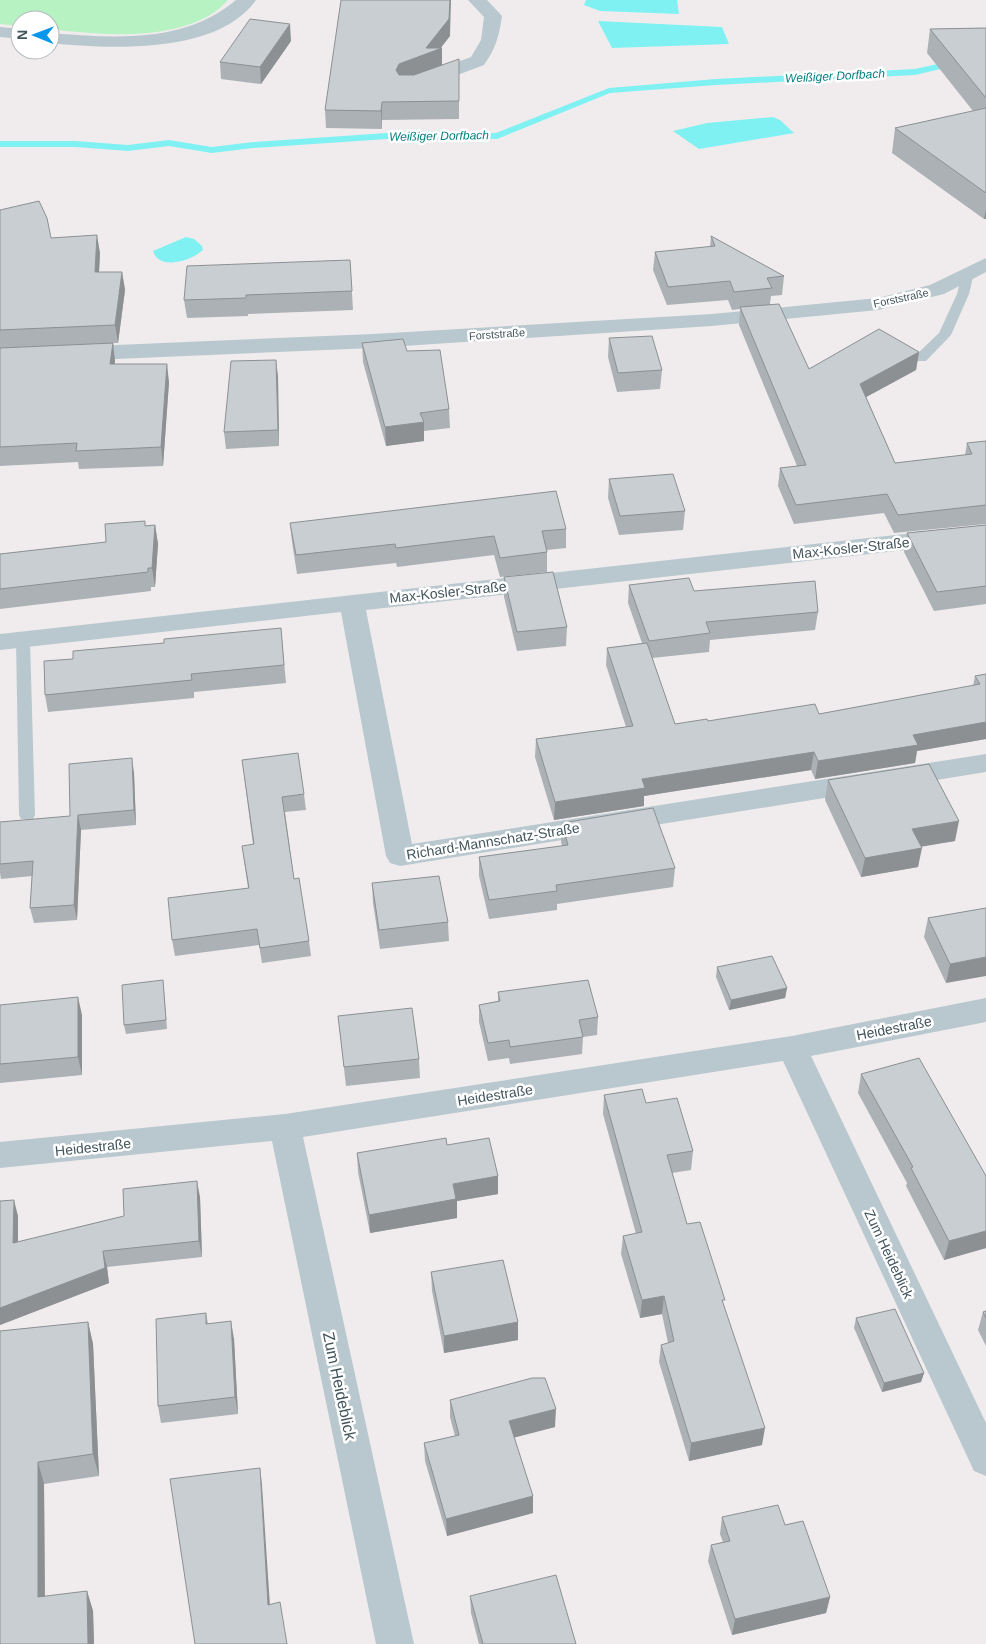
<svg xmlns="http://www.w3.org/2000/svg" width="986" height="1644" font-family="Arial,sans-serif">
	<rect width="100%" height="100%" fill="#f0eced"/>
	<!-- green -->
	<path fill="#b6f2c2" d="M 0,0 L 228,0 C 223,5 217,11 210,15 C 165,41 100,35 50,29 L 50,20 L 20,20 L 20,26 L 0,24 Z"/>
	<!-- water -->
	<path fill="#7ff1f3" d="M 586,0 L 677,0 L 679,14 L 600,11 L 584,5 Z
		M 598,21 L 722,27 L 729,44 L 612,48 Z
		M 773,117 L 780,120 L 794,133 L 699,149 L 673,131 L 707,123 Z
		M 186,237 L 194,239 L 202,246 L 203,250 C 191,261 159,271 153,251 Z"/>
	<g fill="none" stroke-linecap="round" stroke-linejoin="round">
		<!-- stream -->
		<path fill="#7ff1f3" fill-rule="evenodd" d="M 986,46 L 986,51 L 966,63 L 915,75 L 716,85 L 610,93 L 497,139 L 417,137 L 253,148 L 212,153 L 169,146 L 128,151 L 76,147 L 0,147 L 0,141 L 76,141 L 128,145 L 169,140 L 212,147 L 253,142 L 417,131 L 496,133 L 609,88 L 716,79 L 915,69 L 960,59 Z"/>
		<!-- service -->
		<path fill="#b9c8ce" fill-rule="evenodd" d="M 968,269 L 974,273 L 969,294 L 951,335 L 926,361 L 916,361 L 915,358 L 916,355 L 939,333 L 957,294 L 962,273 Z
			M 23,635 L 30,640 L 35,815 L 33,819 L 21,819 L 19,815 L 16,640 Z"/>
		<!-- minor -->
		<path fill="#b9c8ce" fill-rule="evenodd" d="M 236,0 L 256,0 C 218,55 108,49 50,43 L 50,33 C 114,38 184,44 236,0 Z
			M 468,0 L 487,0 L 502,16 C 499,36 496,48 484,65 L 431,85 L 417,85 L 415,81 L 417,77 L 471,57 L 481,40 L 484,17 Z
			M 0,27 L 20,29 L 20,39 L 0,37 Z
			M 986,258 L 986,272 L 944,294 L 878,310 L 712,326 L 373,348 L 0,364 L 0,350 L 373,334 L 712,314 L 878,298 L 930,285 Z
			M 986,525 L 986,541 L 366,610 L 412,844 L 986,754 L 986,772 L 400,866 L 390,863 L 386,856 L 341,612 L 0,650 L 0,634 Z
			M 986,998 L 986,1022 L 811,1056 L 986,1423 L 986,1476 L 974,1471 L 783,1061 L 303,1137 L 414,1644 L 376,1644 L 272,1141 L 0,1168 L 0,1142 L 285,1114 L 792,1036 Z"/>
	</g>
	<!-- wall -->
	<path fill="#acb1b5" d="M 986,28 L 986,219 L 984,219 L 892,153 L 895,128 L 973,111 L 927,53 L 930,29 Z
		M 450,36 L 440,48 L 442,65 L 459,76 L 459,119 L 382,120 L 382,129 L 326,128 L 325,110 Z
		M 291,41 L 261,84 L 221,79 L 220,62 Z
		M 0,210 L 51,238 L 100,253 L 99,272 L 122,272 L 125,290 L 118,343 L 113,343 L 115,361 L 115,364 L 169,382 L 163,466 L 79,469 L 78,462 L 0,466 Z
		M 711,236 L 784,276 L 782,295 L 771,296 L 770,304 L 809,369 L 919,352 L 916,370 L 866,397 L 895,463 L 965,455 L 967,443 L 986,441 L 986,524 L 894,533 L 884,513 L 794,524 L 778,486 L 780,468 L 797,466 L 739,325 L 740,309 L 732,310 L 728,300 L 667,305 L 653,270 L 655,252 L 710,247 Z
		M 350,260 L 353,310 L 248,314 L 248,316 L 187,318 L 184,300 Z
		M 609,338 L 662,370 L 660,389 L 617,392 L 608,357 Z
		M 362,343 L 407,351 L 449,409 L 450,428 L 424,431 L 424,441 L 386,446 L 363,362 Z
		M 278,376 L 279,446 L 226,449 L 224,432 Z
		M 609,479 L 685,511 L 683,530 L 619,535 L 608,498 Z
		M 145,521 L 145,526 L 155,525 L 158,544 L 155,587 L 151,587 L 151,591 L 0,609 L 0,554 L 106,542 Z
		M 290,523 L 566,529 L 566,548 L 547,550 L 547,572 L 500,577 L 494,555 L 397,567 L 396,563 L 297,574 L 292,542 Z
		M 986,525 L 986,604 L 934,611 L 904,552 L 907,533 Z
		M 504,577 L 567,627 L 566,646 L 517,651 L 504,597 Z
		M 629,585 L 694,591 L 818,612 L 815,630 L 710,640 L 709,652 L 652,658 L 675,724 L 819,714 L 973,686 L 975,676 L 986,674 L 986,739 L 917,751 L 915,763 L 815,779 L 811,770 L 644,796 L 644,806 L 554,820 L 535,757 L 536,739 L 626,727 L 606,665 L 607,648 L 642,643 L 628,603 Z
		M 281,628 L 286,683 L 194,692 L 194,698 L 48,712 L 45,695 L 73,659 L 164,643 Z
		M 134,773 L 136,825 L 81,830 L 77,920 L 34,923 L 30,908 L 32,876 L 1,879 L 0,873 L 0,822 L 70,816 Z
		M 244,775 L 304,794 L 306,810 L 285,812 L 294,879 L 309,941 L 311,956 L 262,963 L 259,945 L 175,956 L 172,940 L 248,888 L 242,846 L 253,845 Z
		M 828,780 L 955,841 L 921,846 L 918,867 L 861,877 L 825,800 Z
		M 562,823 L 675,868 L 673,887 L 557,904 L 557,910 L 489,919 L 479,876 L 479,857 L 562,846 L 561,842 Z
		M 372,883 L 448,922 L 449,941 L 380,949 L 373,903 Z
		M 986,908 L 946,983 L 924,937 L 928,918 Z
		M 717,967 L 787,988 L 785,998 L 729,1010 L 716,977 Z
		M 163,980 L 164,990 L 167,1029 L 126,1034 L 124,1025 Z
		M 498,992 L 598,1017 L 597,1035 L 583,1037 L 582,1054 L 510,1064 L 509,1058 L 488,1061 L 479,1022 L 479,1005 L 498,1001 Z
		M 0,1005 L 82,1015 L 82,1075 L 0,1083 Z
		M 338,1016 L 419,1059 L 420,1078 L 346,1086 Z
		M 861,1074 L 986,1176 L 986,1248 L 944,1260 L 906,1186 L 907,1183 L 858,1093 Z
		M 604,1095 L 646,1103 L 693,1151 L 691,1170 L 672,1173 L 687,1224 L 724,1306 L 762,1445 L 689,1461 L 659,1362 L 661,1345 L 668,1343 L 662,1314 L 640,1318 L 621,1254 L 623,1236 L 636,1234 L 603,1114 Z
		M 447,1145 L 498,1176 L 498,1194 L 457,1201 L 457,1218 L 370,1233 L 358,1172 L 357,1153 Z
		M 200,1197 L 202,1257 L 107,1267 L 109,1283 L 0,1325 L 0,1201 L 18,1216 L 18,1242 Z
		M 431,1272 L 518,1322 L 518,1340 L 444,1353 L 432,1291 Z
		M 986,1311 L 986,1346 L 978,1330 L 983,1312 Z
		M 206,1313 L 208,1324 L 234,1339 L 238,1414 L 161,1423 L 158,1406 Z
		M 856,1318 L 924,1373 L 921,1382 L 882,1392 L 854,1328 Z
		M 88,1322 L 93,1344 L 99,1476 L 44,1484 L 45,1597 L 87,1591 L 93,1611 L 94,1644 L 0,1644 L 0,1331 Z
		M 450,1400 L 555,1427 L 514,1437 L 533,1513 L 447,1536 L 425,1461 L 424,1443 L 455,1436 L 450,1417 Z
		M 722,1517 L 785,1525 L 830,1597 L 826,1613 L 732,1635 L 708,1561 L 711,1545 L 723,1542 L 720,1534 Z
		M 470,1596 L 576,1644 L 479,1644 L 471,1613 Z"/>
	<!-- shaded-wall -->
	<path fill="#8c9093" d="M 450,0 L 451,0 L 450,36 L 440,49 L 442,48 L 442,66 L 399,81 L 396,70 L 399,64 L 426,48 Z
		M 290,24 L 291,41 L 261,84 L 260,67 Z
		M 382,102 L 382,129 L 381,111 Z
		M 986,209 L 986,219 L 984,219 Z
		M 97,235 L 100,253 L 98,290 L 95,272 Z
		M 122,272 L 125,290 L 118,343 L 115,325 Z
		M 113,343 L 115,361 L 112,382 L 110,364 Z
		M 919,352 L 916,370 L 857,402 L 860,384 Z
		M 276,360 L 278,376 L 279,446 L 278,430 Z
		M 167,364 L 169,382 L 163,466 L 161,447 Z
		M 424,422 L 424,441 L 386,446 L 385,427 Z
		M 155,525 L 158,544 L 155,587 L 152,568 Z
		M 986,722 L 986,739 L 917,751 L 915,763 L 815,779 L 818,761 L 913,735 Z
		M 814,752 L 811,770 L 644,796 L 644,806 L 554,820 L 555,802 L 642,779 Z
		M 132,758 L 134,773 L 136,825 L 134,810 Z
		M 78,815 L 81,830 L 77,920 L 74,905 Z
		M 959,821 L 955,841 L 908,849 L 912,829 Z
		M 922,848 L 918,867 L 861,877 L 865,858 Z
		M 986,957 L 986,976 L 946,983 L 950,964 Z
		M 787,988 L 785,998 L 729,1010 L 731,1000 Z
		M 78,997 L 82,1015 L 82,1075 L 78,1057 Z
		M 498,1176 L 498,1194 L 457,1201 L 457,1218 L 370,1233 L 369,1215 L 453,1184 Z
		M 197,1181 L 200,1197 L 202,1257 L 199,1241 Z
		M 14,1200 L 18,1216 L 18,1259 L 13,1243 Z
		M 986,1231 L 986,1248 L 944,1260 L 949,1241 Z
		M 103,1251 L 107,1267 L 109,1283 L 0,1325 L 0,1308 Z
		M 664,1296 L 662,1314 L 640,1318 L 642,1300 Z
		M 231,1321 L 234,1339 L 238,1414 L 235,1397 Z
		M 88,1322 L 93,1344 L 99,1476 L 93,1454 Z
		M 518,1322 L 518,1340 L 444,1353 L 444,1336 Z
		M 924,1373 L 921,1382 L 882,1392 L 884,1383 Z
		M 556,1409 L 555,1427 L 509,1439 L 509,1421 Z
		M 765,1428 L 762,1445 L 689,1461 L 691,1443 Z
		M 38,1462 L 44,1484 L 45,1618 L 38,1597 Z
		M 260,1468 L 262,1485 L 271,1621 L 268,1605 Z
		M 533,1496 L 533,1513 L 447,1536 L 446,1519 Z
		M 87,1591 L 93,1611 L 94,1644 L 88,1644 Z
		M 830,1597 L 826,1613 L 732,1635 L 735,1619 Z"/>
	<!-- building -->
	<path fill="#c8ced2" stroke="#8c9093" d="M 341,0 L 450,0 L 449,19 L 426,48 L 442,48 L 399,64 L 396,70 L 399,75 L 414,75 L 459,59 L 459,101 L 382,102 L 381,111 L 325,110 Z
		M 250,19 L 290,24 L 260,67 L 220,62 Z
		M 986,28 L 986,98 L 930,29 Z
		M 986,108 L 986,193 L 895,128 Z
		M 39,201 L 47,218 L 51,238 L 97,235 L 95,272 L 122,272 L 115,325 L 0,330 L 0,210 Z
		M 711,236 L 784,276 L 767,278 L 772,288 L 734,292 L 730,281 L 668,287 L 655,252 L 715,246 Z
		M 350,260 L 352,291 L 246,295 L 246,298 L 184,300 L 187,266 Z
		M 779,304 L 809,369 L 879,329 L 919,352 L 860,384 L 895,463 L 972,454 L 967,443 L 986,441 L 986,505 L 898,515 L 887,494 L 796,505 L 780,468 L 806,465 L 740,307 Z
		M 652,336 L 662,370 L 618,373 L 609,338 Z
		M 403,339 L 407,351 L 440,350 L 449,409 L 420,413 L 424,422 L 385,427 L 362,343 Z
		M 113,343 L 110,364 L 167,364 L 161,447 L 76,451 L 77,443 L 0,447 L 0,348 Z
		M 276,360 L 278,430 L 224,432 L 231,361 Z
		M 673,474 L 685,511 L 620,516 L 609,479 Z
		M 556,491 L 566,529 L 542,531 L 547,552 L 500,558 L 494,536 L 396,548 L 395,544 L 296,555 L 290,523 Z
		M 145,521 L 145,526 L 155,525 L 152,568 L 148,568 L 148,572 L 0,589 L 0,554 L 106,542 L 105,524 Z
		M 986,525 L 986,586 L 937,592 L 907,533 Z
		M 553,572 L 567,627 L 517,632 L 504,577 Z
		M 689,578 L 694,591 L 815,581 L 818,612 L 706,622 L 710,633 L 649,641 L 629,585 Z
		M 281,628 L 284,665 L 191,674 L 192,680 L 45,695 L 44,661 L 73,659 L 73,651 L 164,643 L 164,639 Z
		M 647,643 L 675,724 L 707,719 L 708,721 L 815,704 L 819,714 L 980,684 L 975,676 L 986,674 L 986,722 L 913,735 L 918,745 L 818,761 L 814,752 L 642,779 L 645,788 L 555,802 L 536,739 L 633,726 L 607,648 Z
		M 298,753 L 304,794 L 282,797 L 294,879 L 299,878 L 309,941 L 260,948 L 257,929 L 172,940 L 168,898 L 249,888 L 242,846 L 254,844 L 242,760 Z
		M 132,758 L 134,810 L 78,815 L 74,905 L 30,908 L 33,861 L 0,864 L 0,822 L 70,816 L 69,764 Z
		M 929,764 L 959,821 L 912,829 L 922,848 L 865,858 L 828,780 Z
		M 653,808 L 675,868 L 556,885 L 557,891 L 489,900 L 479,857 L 568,845 L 562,823 Z
		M 439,876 L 448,922 L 379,930 L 372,883 Z
		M 986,908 L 986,957 L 950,964 L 928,918 Z
		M 772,956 L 787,988 L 731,1000 L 717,967 Z
		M 163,980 L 166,1020 L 124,1025 L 122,985 Z
		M 588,980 L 598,1017 L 579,1020 L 583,1037 L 510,1047 L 509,1040 L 488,1043 L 479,1005 L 500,1001 L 498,992 Z
		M 78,997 L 78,1057 L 0,1064 L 0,1005 Z
		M 412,1008 L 419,1059 L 344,1067 L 338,1016 Z
		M 919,1058 L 986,1176 L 986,1231 L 949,1241 L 911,1168 L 913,1167 L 861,1074 Z
		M 642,1089 L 646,1103 L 677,1098 L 693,1151 L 667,1155 L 687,1224 L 700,1222 L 725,1300 L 722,1300 L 765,1428 L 691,1443 L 661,1345 L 674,1341 L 664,1296 L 642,1300 L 623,1236 L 642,1232 L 604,1095 Z
		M 446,1138 L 447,1145 L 489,1138 L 498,1176 L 453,1184 L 456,1199 L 369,1215 L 357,1153 Z
		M 197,1181 L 199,1241 L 103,1251 L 105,1268 L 0,1308 L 0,1201 L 14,1200 L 13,1243 L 124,1216 L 123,1189 Z
		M 503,1260 L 518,1322 L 444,1336 L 431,1272 Z
		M 895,1309 L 924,1373 L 884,1383 L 856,1318 Z
		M 986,1311 L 986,1318 L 983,1312 Z
		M 206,1313 L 206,1324 L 231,1321 L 235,1397 L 158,1406 L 156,1319 Z
		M 88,1322 L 93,1454 L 38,1462 L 38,1597 L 87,1591 L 88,1644 L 0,1644 L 0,1331 Z
		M 532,1378 L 545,1378 L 556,1409 L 509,1421 L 533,1496 L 446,1519 L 424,1443 L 459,1435 L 450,1400 Z
		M 260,1468 L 268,1605 L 280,1602 L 287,1644 L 195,1644 L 170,1479 Z
		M 778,1505 L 785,1525 L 803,1521 L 830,1597 L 735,1619 L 711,1545 L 730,1541 L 722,1517 Z
		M 556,1575 L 576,1644 L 483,1644 L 470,1596 Z"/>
	<g text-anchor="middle" stroke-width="5" stroke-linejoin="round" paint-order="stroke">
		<!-- far-street labels -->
		<g font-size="11" fill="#43555c" stroke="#fff">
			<text transform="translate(901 298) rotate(-12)" y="4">Forststraße</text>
			<text transform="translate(497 334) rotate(-4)" y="4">Forststraße</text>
		</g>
		<!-- far-water labels -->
		<g font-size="12" font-style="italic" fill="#057f82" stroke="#fff">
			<text transform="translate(835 76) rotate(-3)" y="4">Weißiger Dorfbach</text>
			<text transform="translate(439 136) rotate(-1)" y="4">Weißiger Dorfbach</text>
		</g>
		<!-- street labels -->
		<g font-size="14" fill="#43555c" stroke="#fff">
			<text transform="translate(851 548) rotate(-6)" y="5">Max-Kosler-Straße</text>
			<text transform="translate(448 592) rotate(-6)" y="5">Max-Kosler-Straße</text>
			<text transform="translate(493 841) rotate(-9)" y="5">Richard-Mannschatz-Straße</text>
			<text transform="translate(894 1028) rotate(-11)" y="5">Heidestraße</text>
			<text transform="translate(495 1095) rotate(-9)" y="5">Heidestraße</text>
			<text transform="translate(93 1147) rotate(-6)" y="5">Heidestraße</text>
			<text transform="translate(889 1254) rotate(65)" y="5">Zum Heideblick</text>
		</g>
		<!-- near-street labels -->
		<g font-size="16" fill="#43555c" stroke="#fff">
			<text transform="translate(340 1386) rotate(78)" y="6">Zum Heideblick</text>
		</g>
	</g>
	<!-- north arrow -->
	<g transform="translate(35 35) rotate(271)"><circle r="24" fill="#ffffff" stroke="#b4bbbe"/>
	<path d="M0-4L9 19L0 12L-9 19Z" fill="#0997ed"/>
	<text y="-8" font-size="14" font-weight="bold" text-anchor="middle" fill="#43555c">N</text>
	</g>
</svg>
